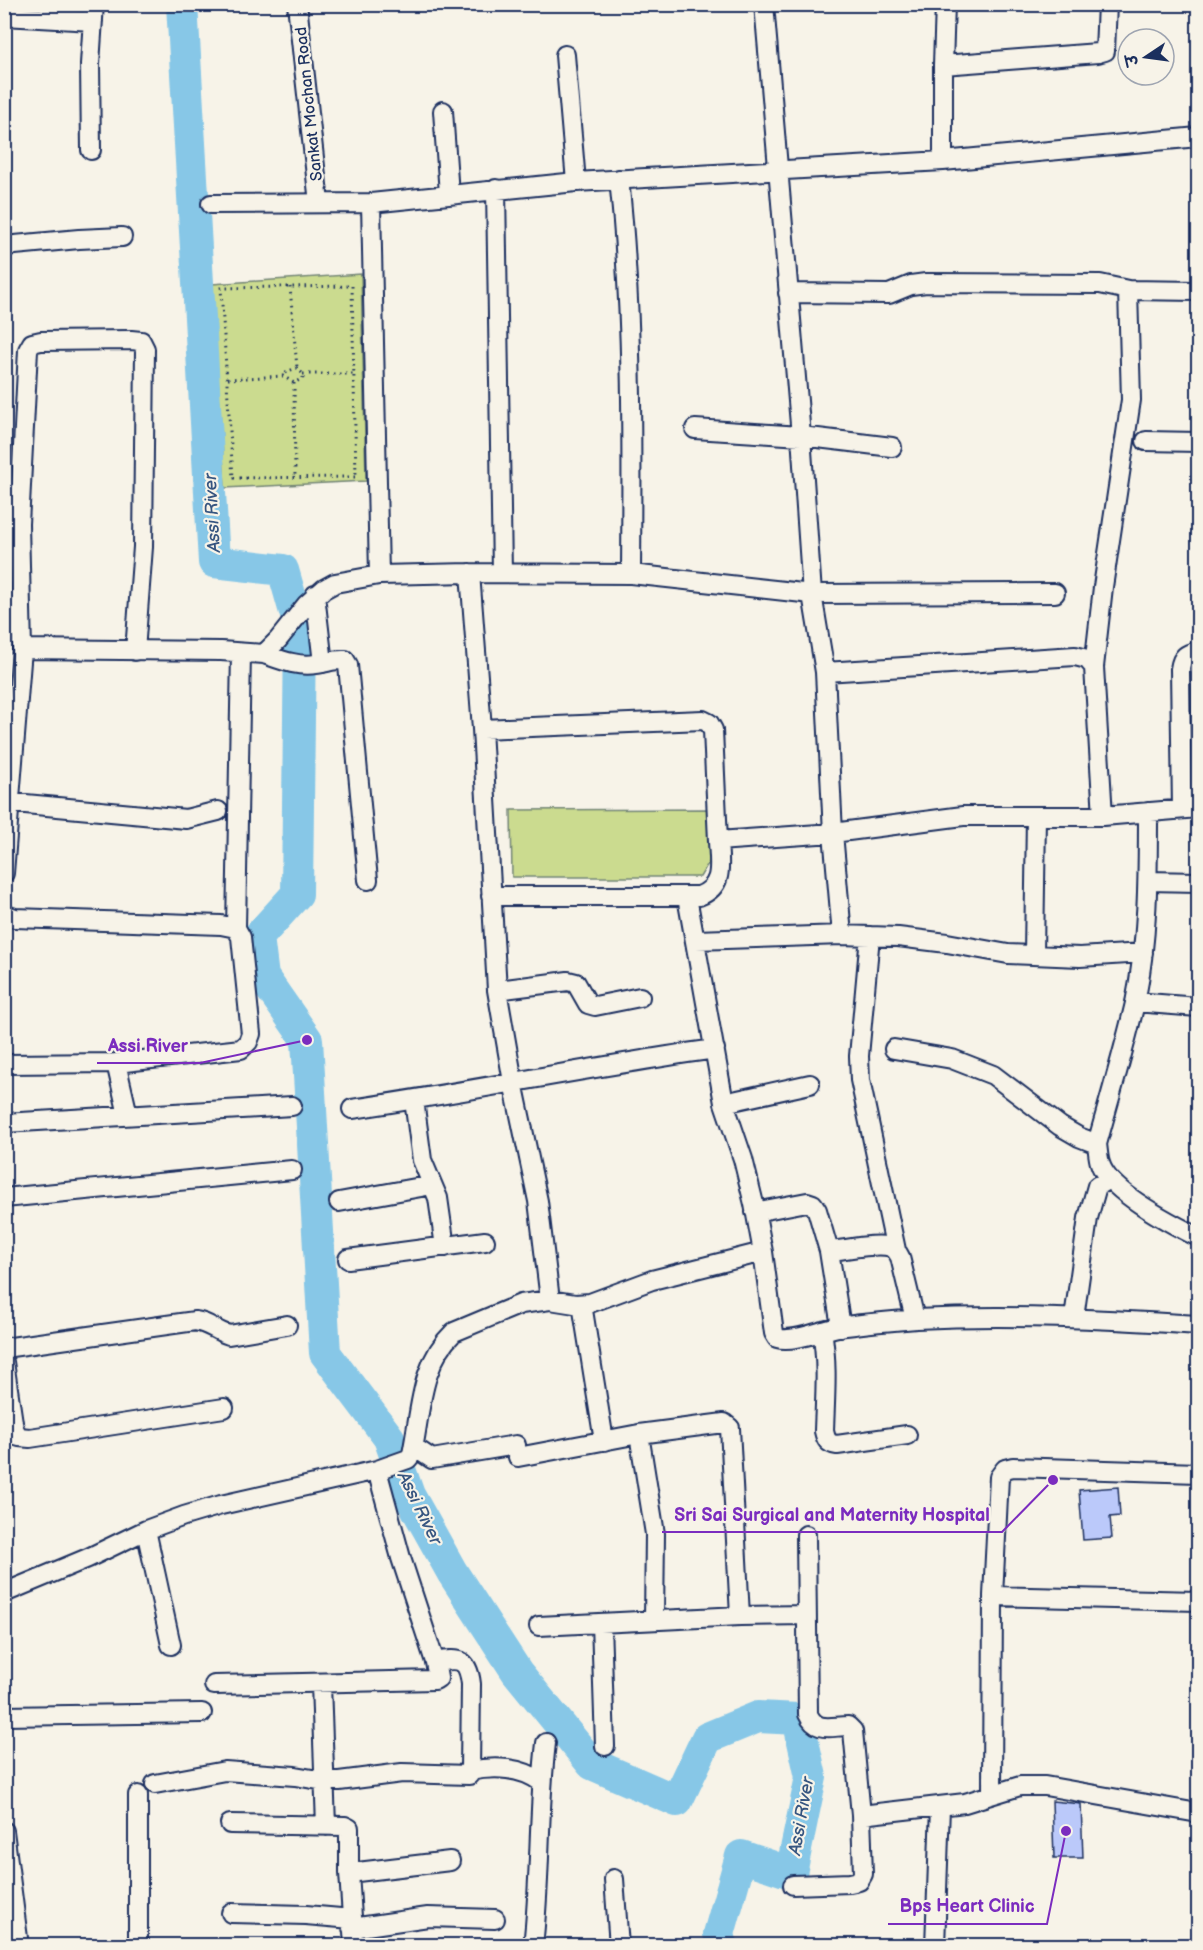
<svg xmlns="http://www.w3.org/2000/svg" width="1203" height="1950" font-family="'Balsamiq Sans','Playpen Sans Deva',sans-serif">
	<rect width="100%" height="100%" fill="#f7f3e8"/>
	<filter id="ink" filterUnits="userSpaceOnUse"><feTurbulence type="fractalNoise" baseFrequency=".0167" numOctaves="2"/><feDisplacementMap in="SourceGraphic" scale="12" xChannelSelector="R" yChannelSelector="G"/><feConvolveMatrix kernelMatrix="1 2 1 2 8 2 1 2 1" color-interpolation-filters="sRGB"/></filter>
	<g filter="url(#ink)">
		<!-- green -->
		<path fill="#cbdb8f" stroke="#738576" stroke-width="1.5" d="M 361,274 L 366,481 L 225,488 L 212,284 Z
			M 709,809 L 712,857 L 700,877 L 512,877 L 511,810 Z"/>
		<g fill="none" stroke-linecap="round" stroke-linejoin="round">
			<!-- river -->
			<path stroke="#87c7e7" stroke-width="32" d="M 182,4 L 214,562 L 283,570 L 300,630 L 297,894 L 258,937 L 263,977 L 307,1040 L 325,1353 L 389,1438 L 409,1495 L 452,1572 L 517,1672 L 592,1764 L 677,1801 L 707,1738 L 758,1717 L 798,1719 L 811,1777 L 791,1873 L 741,1856 L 719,1934 L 722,1946"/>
		</g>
		<!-- building -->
		<path fill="#bbc9fa" stroke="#1b2f5e" stroke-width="1.5" d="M 1118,1487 L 1120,1516 L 1110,1517 L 1112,1538 L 1083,1540 L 1079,1490 Z
			M 1052,1801 L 1081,1804 L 1083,1858 L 1054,1858 Z"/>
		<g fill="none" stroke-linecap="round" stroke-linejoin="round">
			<defs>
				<path id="street" d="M 297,4 L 319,203
					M 4,16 L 93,21
					M 565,55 L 576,182
					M 943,65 L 1098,53 L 1105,51 L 1107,4
					M 443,111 L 449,194
					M 91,150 L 90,64 L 94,4
					M 943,161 L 943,65 L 945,4
					M 619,179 C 633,312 632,441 631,574
					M 496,189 L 502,573
					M 371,203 L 379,575
					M 211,204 L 371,203 L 576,182 L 943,161 L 1198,137
					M 4,246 L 79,239 L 122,237
					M 788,293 L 889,294 L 911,285 L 926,283 L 1100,284 L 1128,290 L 1198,291
					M 695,429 L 801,436 L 892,447
					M 1146,441 L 1198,442
					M 470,573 L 482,729 L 497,990 L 513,1082 L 538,1201 L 550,1300
					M 315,595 L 323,663
					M 22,649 L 221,651 L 264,654 L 278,640 L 306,605 L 324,589 L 335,583 L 379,575 L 470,573 L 631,574 L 812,594 L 1055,593
					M 264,654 C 281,660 298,667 316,664 C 326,663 335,659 345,660 L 348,665 L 368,880
					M 1094,667 L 1103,587 L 1131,400 L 1128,290
					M 825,672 L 1075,656 L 1087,659 L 1094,667 L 1103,816
					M 482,729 L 703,720 L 709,723 L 713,730 L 718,841
					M 4,802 L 186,819 L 218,811
					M 1182,809 L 1180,669 C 1182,656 1186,654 1198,651
					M 1148,812 C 1148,875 1148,940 1135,1003 C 1124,1050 1110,1097 1097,1144 C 1098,1150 1098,1157 1100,1163 C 1108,1191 1172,1224 1198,1237
					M 4,873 L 22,649 L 19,524 L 28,350 L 32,343 L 41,341 L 131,340 L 141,341 L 145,349 L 143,547 L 135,651
					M 1148,881 L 1198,882
					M 491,896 L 699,896 C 725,886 719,864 718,841 L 833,833 L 963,816 L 1103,816 L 1198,808
					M 687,897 L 724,1103 L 743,1159 L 754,1204 L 763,1252 L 774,1333 L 777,1338 C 793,1343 822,1330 839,1327 C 864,1323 891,1321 916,1319 C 1010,1314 1104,1319 1198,1325
					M 4,914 L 15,918 L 221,925 L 236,928 L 241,937 L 251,1034 L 248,1042 L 241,1049 L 116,1063
					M 236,928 L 241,653
					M 842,935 L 898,937 L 947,943 L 1008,954 L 1080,957 L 1143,953
					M 870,936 L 859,1056 L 860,1080 L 896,1250
					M 696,940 L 842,935 L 833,833 L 825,672 L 812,594 L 801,436 L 764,4
					M 1034,954 L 1036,816
					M 497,990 L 568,981 L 576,983 L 588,1004 L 595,1006 L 640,997
					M 1135,1002 L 1198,1007
					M 894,1049 L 952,1059 L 993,1075 L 1060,1126 L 1079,1137 L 1097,1144
					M 4,1064 L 116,1063 L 128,1115
					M 414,1100 L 422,1160 L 438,1198 L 445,1247
					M 724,1103 L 810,1084
					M 352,1109 C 474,1091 593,1066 715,1049
					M 4,1123 L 292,1106
					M 4,1198 L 292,1170
					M 339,1202 L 432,1185
					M 755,1212 L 807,1202 L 813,1204 L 817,1210 L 829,1251 L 841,1327
					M 829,1251 C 844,1250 878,1242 891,1247 C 896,1249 898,1253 900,1257 L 915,1319
					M 348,1259 L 485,1241
					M 582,1304 L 604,1441
					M 1074,1318 L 1088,1218 L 1097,1186 L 1109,1179
					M 822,1331 C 828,1364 825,1398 824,1431 C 826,1440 828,1444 837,1445 L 907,1435
					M 4,1348 L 195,1321 C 210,1323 215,1331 229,1335 L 287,1325
					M 4,1362 L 14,1429 L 19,1437 L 30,1438 L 224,1408
					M 639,1434 L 724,1423 L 730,1428 L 740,1616
					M 414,1447 L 432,1459 L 516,1445
					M 518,1457 L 639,1434 L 655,1534 L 654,1620
					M 1198,1473 L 1013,1467 L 1005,1469 L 999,1477 L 993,1596 L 1198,1601
					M 146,1530 L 171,1645
					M 806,1535 L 808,1714 C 816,1733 831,1726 848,1726 L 853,1731 L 861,1815 L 965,1803 L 1020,1786 L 1045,1786 L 1198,1813
					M 4,1593 L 88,1558 L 146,1530 L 184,1516 L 221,1505 L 377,1470 L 408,1459 L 412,1454 C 421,1411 420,1364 454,1332 L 521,1304 L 550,1300 L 575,1304 L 590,1303 L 652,1280 L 763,1252
					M 601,1623 L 605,1746
					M 539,1626 L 740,1616 L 806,1615
					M 321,1684 L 326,1826
					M 214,1685 L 435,1680 L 438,1678 L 435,1662 L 401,1558 L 377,1470
					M 4,1716 L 202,1713
					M 470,1771 C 494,1766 522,1767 541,1782
					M 155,1784 L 225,1771 L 295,1776 L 324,1781 L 339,1781 L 402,1773 L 469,1775 L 470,1771 L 471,1684 C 468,1658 459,1658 435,1662
					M 992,1793 L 993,1596
					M 230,1824 L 345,1826 L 349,1828 L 349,1873 L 354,1946
					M 4,1831 L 19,1946
					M 349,1873 L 450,1861
					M 614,1879 L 619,1946
					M 793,1885 L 850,1883 L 859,1881 L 863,1874 L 861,1815
					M 231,1913 L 306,1915 L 352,1919
					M 352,1928 L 428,1917 L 495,1919
					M 138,1946 L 138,1795
					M 533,1946 C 541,1878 538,1810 546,1743
					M 935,1946 L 940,1807"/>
			</defs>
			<!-- street casing -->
			<use href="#street" stroke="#1b2f5e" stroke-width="22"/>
			<!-- path -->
			<path stroke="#1b2f5e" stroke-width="3" stroke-dasharray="1.5 4.5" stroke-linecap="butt" d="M 352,286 L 356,477 L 233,478 L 221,288 Z
				M 290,287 L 297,368
				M 303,374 L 353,374
				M 228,379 L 283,376 L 294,383 L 303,378 L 303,374 L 297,368 L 288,371 L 283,376
				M 294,383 L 295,478"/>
			<!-- street -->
			<use href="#street" stroke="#f7f3e8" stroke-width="18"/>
		</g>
	</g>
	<g text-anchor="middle" stroke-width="4.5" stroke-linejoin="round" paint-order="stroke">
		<!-- street labels -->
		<g font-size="16" fill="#1b2f5e" stroke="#f7f3e8">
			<text transform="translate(308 104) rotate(-96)" y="6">Sankat Mochan Road</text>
		</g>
		<!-- water labels -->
		<g font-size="18" font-style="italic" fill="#365580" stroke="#f7f3e8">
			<text transform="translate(212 513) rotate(-93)" y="6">Assi River</text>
			<text transform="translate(420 1508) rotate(64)" y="6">Assi River</text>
			<text transform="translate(801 1816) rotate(-80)" y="6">Assi River</text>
		</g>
	</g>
	<!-- callouts -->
	<path fill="none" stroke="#7b2cbf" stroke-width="2" d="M307 1040L200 1063H97M1053 1480L1002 1532H662M1066 1831L1047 1924H888"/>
	<g fill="#7b2cbf" stroke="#f7f3e8" stroke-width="2">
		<circle cx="307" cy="1040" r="6"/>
		<circle cx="1053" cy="1480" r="6"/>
		<circle cx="1066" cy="1831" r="6"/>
	</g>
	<g font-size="18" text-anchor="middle" font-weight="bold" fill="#7b2cbf" stroke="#f7f3e8" stroke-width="4.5" stroke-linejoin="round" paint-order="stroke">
		<text x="148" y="1052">Assi River</text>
		<text x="832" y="1521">Sri Sai Surgical and Maternity Hospital</text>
		<text x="967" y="1912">Bps Heart Clinic</text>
	</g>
	<!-- margin -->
	<rect width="1203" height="1950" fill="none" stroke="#f7f3e8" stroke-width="24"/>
	<rect x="12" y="12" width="1179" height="1926" fill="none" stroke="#1b2f5e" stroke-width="2" filter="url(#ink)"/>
	<!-- north arrow -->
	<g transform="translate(1146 57) rotate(257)"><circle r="28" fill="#f7f3e8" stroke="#9fa5b1" stroke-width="1.5"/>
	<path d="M0-4.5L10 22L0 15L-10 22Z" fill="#1b2f5e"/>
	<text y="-9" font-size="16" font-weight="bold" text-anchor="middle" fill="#1b2f5e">उ</text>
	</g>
</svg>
